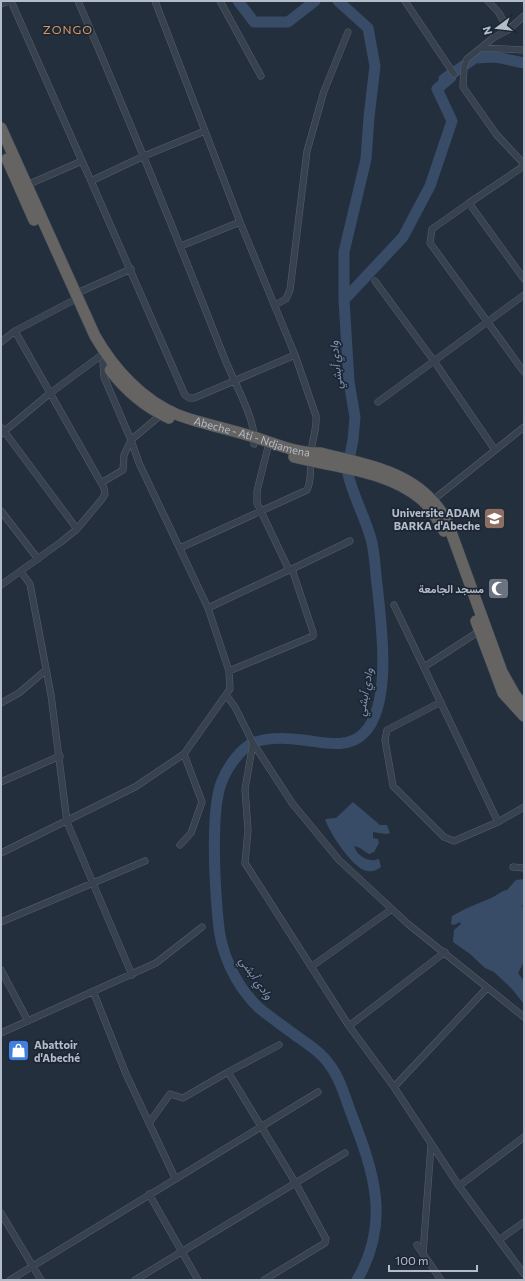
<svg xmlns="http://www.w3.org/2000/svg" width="525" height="1281" font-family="Commissioner,Vazirmatn,sans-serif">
	<rect width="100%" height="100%" fill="#242f3e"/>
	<!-- water -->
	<path fill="#394c67" d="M 353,802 L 380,825 L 387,825 L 390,833 L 386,834 L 373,832 L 373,838 L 378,839 L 379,843 L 374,852 L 369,854 L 360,848 L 354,846 C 357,856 368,863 379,859 L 381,867 C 377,870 373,872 367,871 C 353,869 329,832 325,819 L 336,818 Z
		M 524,879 L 524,903 L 522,906 L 524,909 L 524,962 L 518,973 L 524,981 L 524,1004 L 512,989 L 494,972 L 485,968 L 470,954 L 453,942 L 454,930 L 461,924 L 460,922 L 454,925 L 451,924 L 452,916 C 466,908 477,904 491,898 C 497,896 500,891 507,890 L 516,880 Z"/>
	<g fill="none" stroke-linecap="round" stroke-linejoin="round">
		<!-- river -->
		<path stroke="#394c67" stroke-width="11" d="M 238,1 L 254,22 L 288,22 L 315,1
			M 338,1 L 368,28 L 375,66 L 369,117 L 366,159 L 344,252 L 344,300 L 349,382 L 355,417 L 353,440 L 348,465 L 348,474 C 353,496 365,517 371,539 C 375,553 375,569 377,584 C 381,622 393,704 364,733 C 348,750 322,742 303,740 C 288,738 267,737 253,743 C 240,749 227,768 222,781 C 210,809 215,887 218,919 C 220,952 235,985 259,1008 C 270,1017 283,1026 295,1035 C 306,1043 321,1052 329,1064 C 340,1078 345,1097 351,1113 C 374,1172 391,1222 357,1280
			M 444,79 L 475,58 L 496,57 L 524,63
			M 344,300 L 403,237 L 430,186 L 452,121 L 437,89 L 451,77"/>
		<defs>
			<path id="minor" d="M 11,1 L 82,161
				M 78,1 C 129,119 177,237 224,357 C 232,378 258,423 254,444
				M 220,1 L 261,76
				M 405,1 L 454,74
				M 488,1 L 499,13 L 508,30 L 493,38 L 467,59 L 464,67 L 463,87 L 496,134 L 524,164
				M 1,4 L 9,1
				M 508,30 L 524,16
				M 482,48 L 524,50
				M 524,166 L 469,203 L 524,279
				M 91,181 L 185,395 L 189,398 L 194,398 L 295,355 L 240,222 L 155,1
				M 27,185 L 82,161 L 91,181 L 144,156 L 205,131
				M 469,203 L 432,229 L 430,243 L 524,372
				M 181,246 L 240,222
				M 375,281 L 434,361 L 378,402
				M 75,294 L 131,269
				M 72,301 L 15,331 L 104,488 L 105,494 L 102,499 L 77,529
				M 275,305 L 286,299 L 290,290 L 307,151 L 324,91 L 348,32
				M 1,342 L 15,331
				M 1,427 L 77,529 L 61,542 L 1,585
				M 1,434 L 49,394 L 99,357
				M 495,450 L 434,361 L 524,295
				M 101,483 L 123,470 L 124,455 L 131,440 L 104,377 L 103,362
				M 433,500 L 524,427
				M 1,511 L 38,559
				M 180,548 L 307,490 C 313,478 309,465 311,453 C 312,440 317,429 316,416 L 295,355
				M 290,570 L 350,541
				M 21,572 L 30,584 L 51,695 L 67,822 L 132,975
				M 394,605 L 498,822 L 524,807
				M 208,608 L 289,570 L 257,503 L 257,491 L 269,443
				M 424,667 L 481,630
				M 229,671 L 313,636 L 313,632 L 292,569
				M 226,695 L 235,707 L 253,743 L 292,803 L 339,860 L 408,924 L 524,1017
				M 441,702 L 387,730 L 385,740 L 393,786 L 444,837 L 454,841 L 498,822
				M 1,703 L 19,693 L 46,670
				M 253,743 L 245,789 L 248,830 L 245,863 L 349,1026 L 394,1087 L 459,1186 L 524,1274
				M 1,782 L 60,756
				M 180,845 L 191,833 L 202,802 L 184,754
				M 1,853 L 135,787 L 184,754 L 230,689 L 229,671 L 208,608 L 139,463 L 131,440 L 163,413
				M 513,867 L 524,868
				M 1,922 L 145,861
				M 311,967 L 392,909
				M 1,970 L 28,1021
				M 93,991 L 126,1074 L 175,1178
				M 349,1026 L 445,952
				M 1,1033 L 156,963 L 202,927
				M 228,1072 L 279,1045
				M 394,1087 L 487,988
				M 149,1123 L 170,1094 L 183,1098 L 228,1072 L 295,1182 L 326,1239 L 325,1243 L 264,1280
				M 459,1186 L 524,1137
				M 149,1194 L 198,1280
				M 1,1213 L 41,1280
				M 524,1222 L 499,1240 L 524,1222
				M 417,1245 L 441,1280
				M 423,1254 L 431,1145
				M 10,1280 L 318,1092
				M 135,1280 L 345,1153"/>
			<g id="trunk">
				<path id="s1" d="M 1,128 L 95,336 C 114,369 142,400 178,415 C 202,424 229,429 254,437 C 276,444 298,454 321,453 C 371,466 420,472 447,521 L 502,672 L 515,695 L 524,706"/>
				<path d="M 7,159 L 34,220"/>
				<path d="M 110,370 C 126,391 145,407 169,418"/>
				<path d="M 294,457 C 336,468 386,470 421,499 C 431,507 438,520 444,531"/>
				<path d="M 476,621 L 503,693 L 524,716"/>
			</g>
		</defs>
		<!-- minor casing -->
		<use href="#minor" stroke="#565f6c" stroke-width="7"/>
		<!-- trunk casing -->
		<use href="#trunk" stroke="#434c59" stroke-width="12"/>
		<!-- minor -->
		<use href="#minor" stroke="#38414e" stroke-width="6"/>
		<!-- trunk -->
		<use href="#trunk" stroke="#656462" stroke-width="11"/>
	</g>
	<!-- icons -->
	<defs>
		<symbol id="university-square" viewBox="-11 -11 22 22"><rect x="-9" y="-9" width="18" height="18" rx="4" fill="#8d6e63" stroke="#1d2633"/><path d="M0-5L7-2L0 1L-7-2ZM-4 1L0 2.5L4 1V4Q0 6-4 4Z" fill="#fff"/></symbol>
		<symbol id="mosque-square" viewBox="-11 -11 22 22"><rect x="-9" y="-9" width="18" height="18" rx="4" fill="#6b7280" stroke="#1d2633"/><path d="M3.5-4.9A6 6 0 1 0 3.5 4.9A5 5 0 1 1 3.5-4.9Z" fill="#fff"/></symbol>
		<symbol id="shop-square" viewBox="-11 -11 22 22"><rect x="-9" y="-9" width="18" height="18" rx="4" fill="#3f7fe0" stroke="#1d2633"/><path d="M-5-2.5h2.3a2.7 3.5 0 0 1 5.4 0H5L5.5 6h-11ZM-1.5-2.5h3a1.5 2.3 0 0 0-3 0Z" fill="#fff"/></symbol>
	</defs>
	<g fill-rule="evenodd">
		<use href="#university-square" x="482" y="506" width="25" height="25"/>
		<use href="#mosque-square" x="486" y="576" width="25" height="25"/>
		<use href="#shop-square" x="6" y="1038" width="25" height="25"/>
	</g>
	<g text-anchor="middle" stroke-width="3.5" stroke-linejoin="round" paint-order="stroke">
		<!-- street labels -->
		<g font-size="11" fill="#b4bcc9" stroke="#1d2633">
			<text dy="4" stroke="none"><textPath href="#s1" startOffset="422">Abeche - Ati - Ndjamena</textPath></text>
		</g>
		<!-- poi labels -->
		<g font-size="11" font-weight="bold" fill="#b4bcc9" stroke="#1d2633" text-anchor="end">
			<text x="480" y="517">Universite ADAM<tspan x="480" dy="13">BARKA d'Abeche</tspan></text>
			<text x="484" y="593">مسجد الجامعة</text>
			<text x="34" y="1049" text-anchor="start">Abattoir<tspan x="34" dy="13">d'Abeché</tspan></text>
		</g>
		<!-- neighbourhood labels -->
		<g font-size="12" letter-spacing="1" fill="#d59563" stroke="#1d2633">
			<text x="68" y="34">ZONGO</text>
		</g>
		<!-- water labels -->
		<g font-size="12" font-style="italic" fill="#7c92b1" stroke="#1d2633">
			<text transform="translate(336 365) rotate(-95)" y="4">وادي أبشي</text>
			<text transform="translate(365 692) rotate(-80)" y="4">وادي أبشي</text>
			<text transform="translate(256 978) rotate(55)" y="4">وادي أبشي</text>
		</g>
	</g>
	<!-- border -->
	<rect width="525" height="1281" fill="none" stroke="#b4bcc9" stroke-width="4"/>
	<!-- north arrow -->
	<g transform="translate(497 28) rotate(255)" stroke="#1d2633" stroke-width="3" paint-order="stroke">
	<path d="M0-3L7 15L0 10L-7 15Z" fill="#b4bcc9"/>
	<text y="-6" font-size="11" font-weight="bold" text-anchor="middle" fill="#b4bcc9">N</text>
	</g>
	<!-- scale -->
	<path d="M389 1265v6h88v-6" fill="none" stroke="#b4bcc9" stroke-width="2"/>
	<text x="395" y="1265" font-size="12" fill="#b4bcc9" stroke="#1d2633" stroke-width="3" paint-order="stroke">100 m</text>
</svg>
